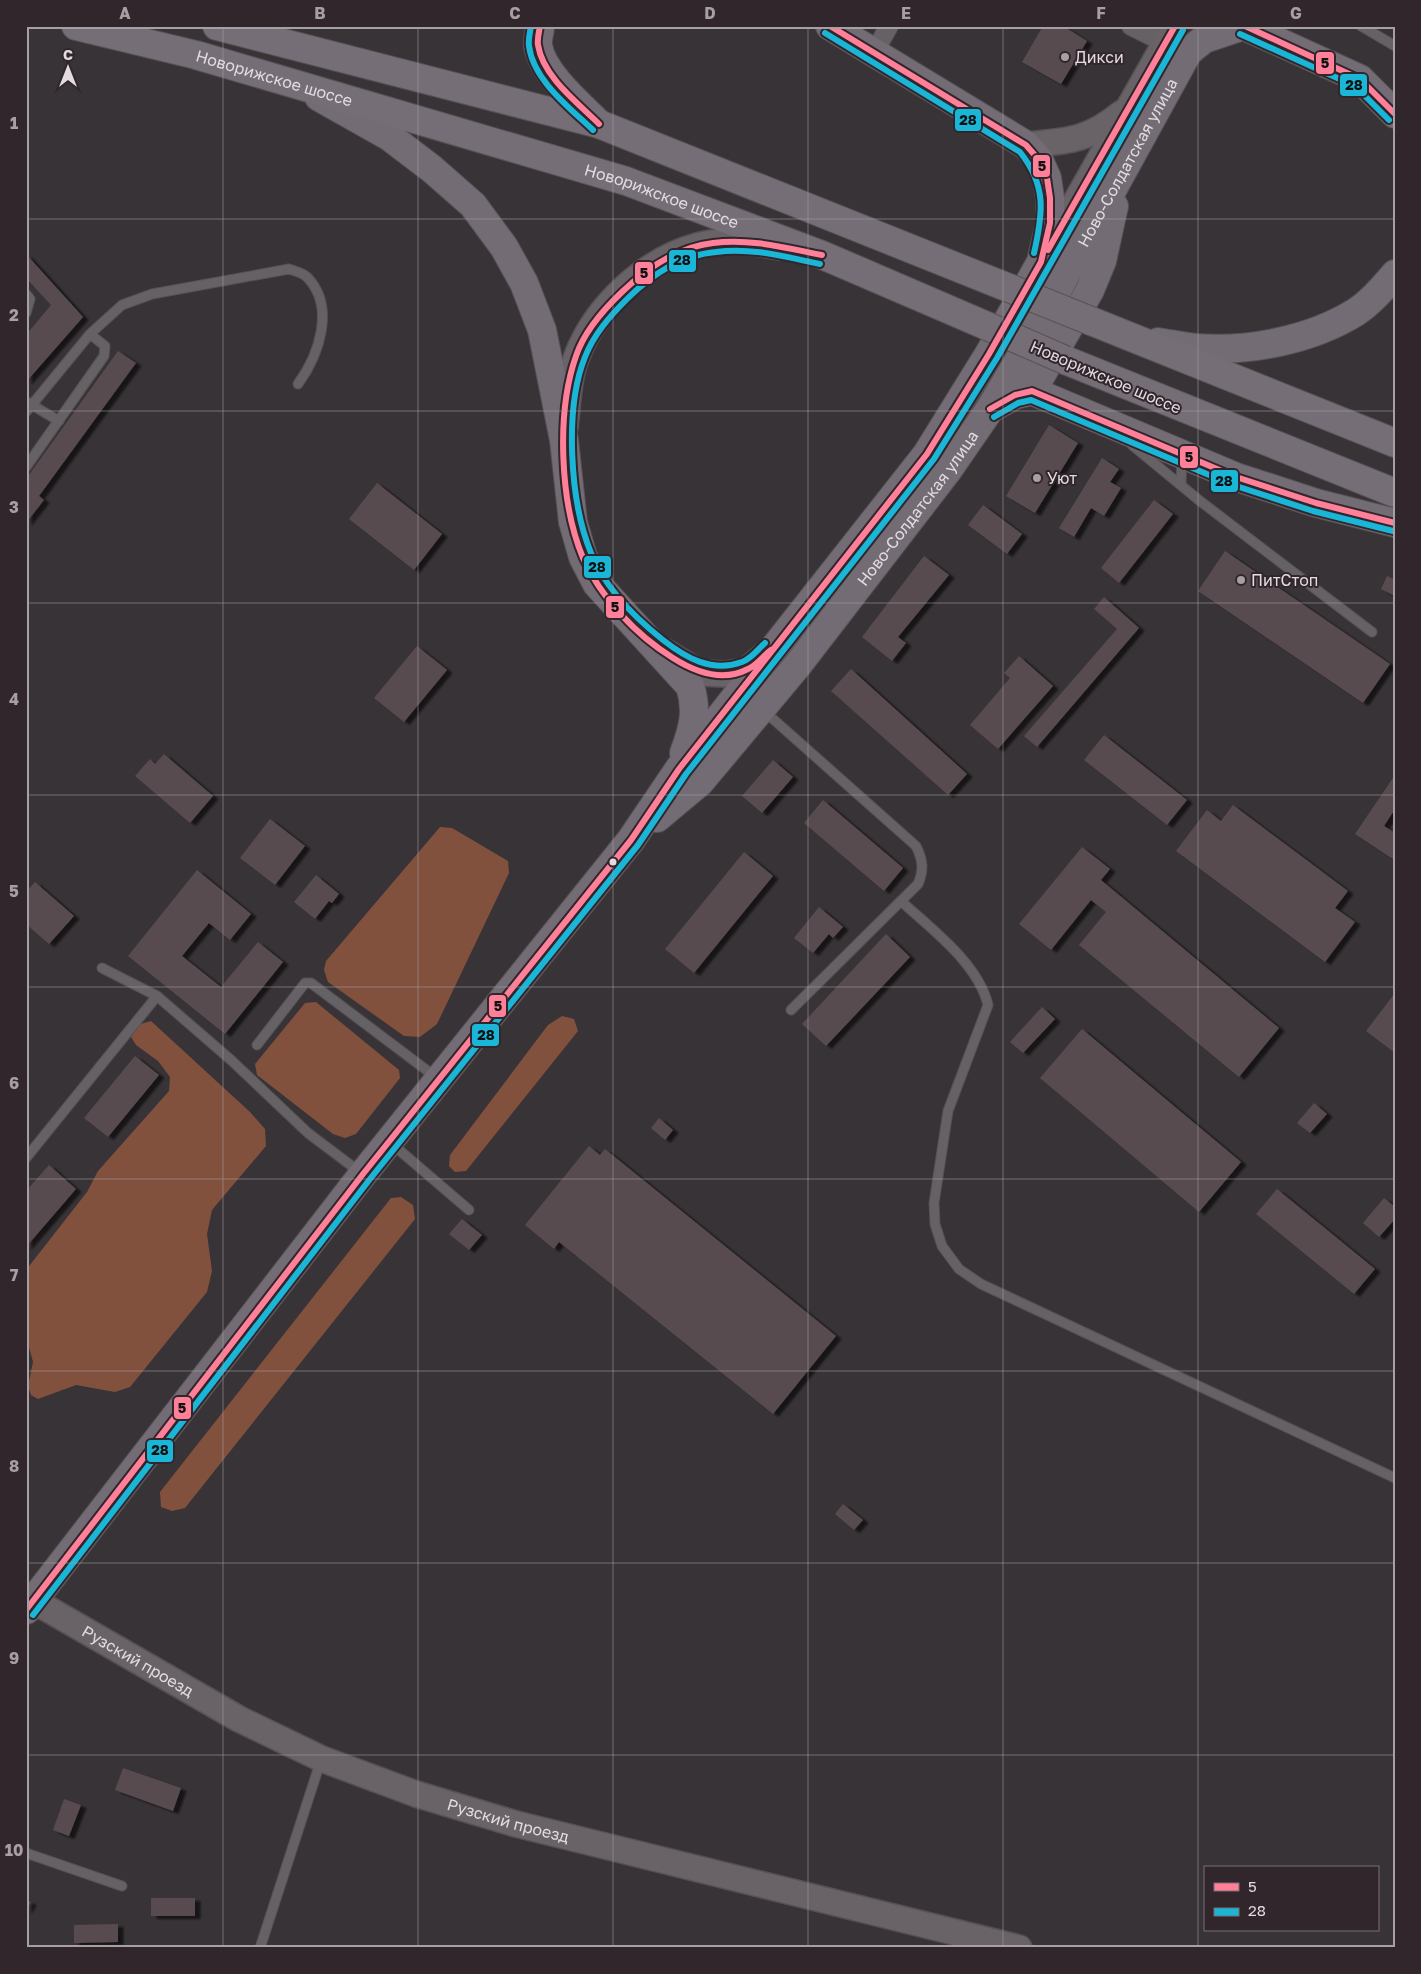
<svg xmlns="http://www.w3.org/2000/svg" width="1421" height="1974" font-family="'Golos Text',sans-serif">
	<defs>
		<filter id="shadow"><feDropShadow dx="5.5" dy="3" stdDeviation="1" flood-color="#0009"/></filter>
	</defs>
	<rect width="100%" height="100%" fill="#383336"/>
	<!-- forest -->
	<path fill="#82513e" d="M 440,827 L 452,828 L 508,861 L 509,873 L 437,1024 L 420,1037 L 404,1036 L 328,982 L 324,970 L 326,961 Z
		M 316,1002 L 399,1070 L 400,1078 L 356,1134 L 345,1138 L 333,1134 L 257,1075 L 255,1064 L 305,1003 Z
		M 562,1016 L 574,1019 L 578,1031 L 466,1171 L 455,1172 L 449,1166 L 450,1155 L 548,1025 Z
		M 151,1021 L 250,1112 L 265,1129 L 266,1146 L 212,1210 L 207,1234 L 212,1271 L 207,1292 L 130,1387 L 115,1392 L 76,1385 L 38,1399 L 31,1395 L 28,1386 L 33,1362 L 26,1336 L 26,1270 L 87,1192 L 98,1171 L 169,1091 L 170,1077 L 158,1061 L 136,1045 L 131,1037 L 137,1025 Z
		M 401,1197 L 413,1205 L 415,1219 L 185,1508 L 172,1511 L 161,1507 L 160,1492 L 391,1198 Z"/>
	<!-- building -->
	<path fill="#584c4f" filter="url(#shadow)" d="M 1043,26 L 1063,26 L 1087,41 L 1061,84 L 1022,62 Z
		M 26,254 L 83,317 L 26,382 L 26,335 L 51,305 L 26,278 Z
		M 118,351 L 136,363 L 39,496 L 44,500 L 26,523 L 26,479 Z
		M 1049,425 L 1078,443 L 1035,513 L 1006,496 Z
		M 1102,458 L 1119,469 L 1110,482 L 1121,488 L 1104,516 L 1091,508 L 1074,537 L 1059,528 Z
		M 377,483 L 442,534 L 414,570 L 349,519 Z
		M 1154,500 L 1173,514 L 1119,583 L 1101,568 Z
		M 983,505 L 1022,534 L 1007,554 L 968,525 Z
		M 1225,551 L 1390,664 L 1363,703 L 1198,591 Z
		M 924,556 L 949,575 L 898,637 L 906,643 L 892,661 L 862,637 Z
		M 1387,576 L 1395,580 L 1395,596 L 1381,589 Z
		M 1104,597 L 1139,628 L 1037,747 L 1024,736 L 1117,629 L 1094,609 Z
		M 417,646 L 447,670 L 404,722 L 374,698 Z
		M 1019,656 L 1053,686 L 998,749 L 970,725 L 1010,678 L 1004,673 Z
		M 851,669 L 967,774 L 948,795 L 831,691 Z
		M 1104,735 L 1187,800 L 1167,825 L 1084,760 Z
		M 164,754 L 213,796 L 190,823 L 135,776 L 150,759 L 155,764 Z
		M 773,760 L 793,777 L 762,813 L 742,796 Z
		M 1395,775 L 1395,809 L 1384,826 L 1395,833 L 1393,859 L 1355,834 Z
		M 823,800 L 903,868 L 884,891 L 804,823 Z
		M 1233,805 L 1348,891 L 1335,908 L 1355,922 L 1325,962 L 1176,851 L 1207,810 L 1221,821 Z
		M 270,819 L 305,846 L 275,885 L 240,858 Z
		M 1082,847 L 1110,869 L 1101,880 L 1279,1028 L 1239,1077 L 1079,945 L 1106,912 L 1091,900 L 1051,950 L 1019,924 Z
		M 744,852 L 773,876 L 694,973 L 665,949 Z
		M 197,870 L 251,914 L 230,940 L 209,923 L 182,956 L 221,987 L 258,942 L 283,962 L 225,1034 L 128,956 Z
		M 316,875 L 339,894 L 332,903 L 329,901 L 315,919 L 294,902 Z
		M 35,882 L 74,916 L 49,944 L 26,924 L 26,892 Z
		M 819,907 L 843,927 L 833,938 L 829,934 L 813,953 L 794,938 Z
		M 886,934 L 910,957 L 826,1046 L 802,1024 Z
		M 1395,993 L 1395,1053 L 1366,1031 Z
		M 1042,1007 L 1055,1019 L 1023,1053 L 1010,1042 Z
		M 1082,1029 L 1241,1162 L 1199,1212 L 1040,1078 Z
		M 135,1056 L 159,1075 L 108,1137 L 84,1118 Z
		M 1314,1103 L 1327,1114 L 1310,1133 L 1297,1123 Z
		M 659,1118 L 673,1130 L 665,1140 L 651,1128 Z
		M 589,1146 L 600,1155 L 605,1149 L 836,1336 L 773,1414 L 559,1242 L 554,1249 L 525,1225 Z
		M 49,1165 L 76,1189 L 26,1247 L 26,1191 Z
		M 1277,1189 L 1375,1269 L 1354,1294 L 1256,1214 Z
		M 1384,1198 L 1395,1207 L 1395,1219 L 1379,1237 L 1363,1223 Z
		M 462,1219 L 482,1235 L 469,1250 L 449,1234 Z
		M 843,1504 L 863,1520 L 854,1530 L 835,1514 Z
		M 123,1768 L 181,1788 L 173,1811 L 115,1790 Z
		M 64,1799 L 81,1805 L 69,1836 L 53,1830 Z
		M 151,1898 L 195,1898 L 195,1916 L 151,1916 Z
		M 26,1900 L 31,1902 L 26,1912 Z
		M 118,1924 L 118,1942 L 74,1943 L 74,1925 Z"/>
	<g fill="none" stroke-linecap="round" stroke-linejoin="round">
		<defs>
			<path id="lane" d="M 1361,26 L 1395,46
				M 26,294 L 30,299 L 26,313
				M 27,402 L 59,421
				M 26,412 L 90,334 L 122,305 L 152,294 L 289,269 C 295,271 303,273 307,277 C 336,307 319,355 298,384
				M 1132,445 L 1200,501 L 1372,632
				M 26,467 L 104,356 L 105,346 L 90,334
				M 1181,484 L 1182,457
				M 764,711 L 916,846 C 923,860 924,870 918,884 L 791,1010
				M 901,901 C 932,930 978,963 988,1005 L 948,1111 L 934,1203 L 935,1224 L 942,1246 L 959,1269 L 981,1284 L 1395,1478
				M 102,968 L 157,996 L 231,1060 L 308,1133 L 361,1173
				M 257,1045 L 305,983 L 311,983 L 437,1078
				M 391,1143 L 469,1210
				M 26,1158 L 157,996
				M 26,1853 L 122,1886
				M 260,1948 L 321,1760"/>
			<path id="street" d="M 1131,26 L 1165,43
				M 874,53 L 889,26"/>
			<g id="secondary">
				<path d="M 1026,145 C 1067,141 1088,141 1122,113"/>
				<path d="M 1047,253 L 1175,26"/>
				<path d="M 565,427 C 568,404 568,378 577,356 C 596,306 646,260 697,246 C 725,238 753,242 780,247"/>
				<path d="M 664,651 L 700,673 L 724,674 L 746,671 L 765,655"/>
				<path id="s1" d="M 34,1601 L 239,1719 L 322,1759 L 416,1794 L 516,1824 L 1019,1948"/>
			</g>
			<g id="primary">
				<path d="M 540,26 C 540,32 537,40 538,46 C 543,74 579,104 599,124"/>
				<path d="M 1244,26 L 1360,79 L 1395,114"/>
				<path d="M 319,97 L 390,137 L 432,169 L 473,205 L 504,247 L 524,283 L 542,330 L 564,440 L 573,522 L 583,557 L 597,584 L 690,686 C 698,711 693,729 684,753"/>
				<path d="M 1158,342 C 1171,344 1184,347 1196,348 C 1249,352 1311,340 1356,312 C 1371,302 1383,288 1395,274"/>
				<path d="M 1032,391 L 1090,290 L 1102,261 L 1114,206"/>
				<path d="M 990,409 L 1015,395 L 1032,391 L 1236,477 L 1316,503 L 1395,523"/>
				<path id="s2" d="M 657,818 L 700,782 L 797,666 L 948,470 L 990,409 L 1015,367 L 1188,52 L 1204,39 L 1243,26"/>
				<path d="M 26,1610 L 363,1174 L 631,840 L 679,769 L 927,454 L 989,354 L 1041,262 L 1050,223 L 1050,198 L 1047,178 L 1039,160 L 1026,145 L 830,26"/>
			</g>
			<g id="highway">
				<path id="s3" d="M 76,26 L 196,55 L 626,181 L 822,255 L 987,326"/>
				<path d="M 217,26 L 599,124 L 1009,288"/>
				<path d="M 1091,321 L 1395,443"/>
				<path d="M 1065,360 L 1395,493"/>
			</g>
		</defs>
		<!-- lane casing -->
		<use href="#lane" stroke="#565154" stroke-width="11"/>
		<!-- street casing -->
		<use href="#street" stroke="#565154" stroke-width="20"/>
		<!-- secondary casing -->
		<use href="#secondary" stroke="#565154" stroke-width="28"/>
		<!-- primary casing -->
		<use href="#primary" stroke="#565154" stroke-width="30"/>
		<!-- highway casing -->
		<use href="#highway" stroke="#565154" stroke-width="30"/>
		<!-- lane -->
		<use href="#lane" stroke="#666164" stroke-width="9"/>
		<!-- street -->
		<use href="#street" stroke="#666164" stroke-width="18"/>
		<!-- secondary -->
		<use href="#secondary" stroke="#696368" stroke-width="25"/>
		<!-- primary -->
		<use href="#primary" stroke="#736c74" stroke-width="28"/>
		<!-- highway -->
		<use href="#highway" stroke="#766e77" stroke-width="28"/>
		<defs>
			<path id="highway-bridge" d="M 1009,288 L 1091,321
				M 987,326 L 1065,360"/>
		</defs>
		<!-- highway-bridge casing -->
		<use href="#highway-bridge" stroke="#565154" stroke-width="30" stroke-linecap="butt"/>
		<!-- highway-bridge -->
		<use href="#highway-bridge" stroke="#766e77" stroke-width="28"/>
		<defs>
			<path id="bus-1" d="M 540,26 C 539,32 537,39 538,45 C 543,77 578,103 599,124
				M 1245,26 L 1360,79 L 1395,114
				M 1048,250 L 1175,26
				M 990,409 L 1015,395 L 1032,391 L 1236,477 L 1316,503 L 1395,523
				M 771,650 C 763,656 757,665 748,669 C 723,682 695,672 673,658 C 636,635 601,598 583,558 C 560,503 556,413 576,356 C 584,332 603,310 622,292 C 647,268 678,247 713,243 C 750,238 786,248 822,255
				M 26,1610 L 363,1174 L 631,840 L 679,769 L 927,454 L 989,354 L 1041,262 L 1050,223 L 1050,198 L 1047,178 L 1039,160 L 1026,145 L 830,26"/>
			<path id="bus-2" d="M 531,26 C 530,33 528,39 529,46 C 533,80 570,108 593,130
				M 825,33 L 1020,152 C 1047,186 1043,213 1034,253
				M 1240,34 L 1355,86 L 1389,120
				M 994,417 L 1018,403 L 1031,400 L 1233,485 L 1313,511 L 1393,531
				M 765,643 C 758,649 751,659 742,662 C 712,673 686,658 663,640 C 634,617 605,588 591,553 C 570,502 564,409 585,357 C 594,334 610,316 627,299 C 651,275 682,255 716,252 C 751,247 786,257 820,264
				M 33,1615 L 370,1179 L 638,845 L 686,774 L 934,459 L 997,358 L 1183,30"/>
		</defs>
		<!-- bus-1 casing -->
		<use href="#bus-1" stroke="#31262c" stroke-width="10"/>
		<!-- bus-2 casing -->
		<use href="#bus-2" stroke="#31262c" stroke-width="10"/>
		<!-- bus-1 -->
		<use href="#bus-1" stroke="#ff8098" stroke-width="6"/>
		<!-- bus-2 -->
		<use href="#bus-2" stroke="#1ab6d8" stroke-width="6"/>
	</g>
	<!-- grid -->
	<path fill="none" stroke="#a6a0a4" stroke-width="1" stroke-opacity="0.55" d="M 223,26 L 223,1948M 418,26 L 418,1948M 613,26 L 613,1948M 808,26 L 808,1948M 1003,26 L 1003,1948M 1198,26 L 1198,1948M 26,219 L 1395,219M 26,411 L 1395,411M 26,603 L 1395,603M 26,795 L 1395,795M 26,987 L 1395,987M 26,1179 L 1395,1179M 26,1371 L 1395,1371M 26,1563 L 1395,1563M 26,1755 L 1395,1755"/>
	<!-- markers -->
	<g fill="#a6a0a4" stroke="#31262c" stroke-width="2">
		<circle cx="1065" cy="57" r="5"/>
		<circle cx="1037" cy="478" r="5"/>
		<circle cx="1241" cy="580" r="5"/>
	</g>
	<circle fill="#e2dbdf" stroke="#31262c" stroke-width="2" cx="613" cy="862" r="4.5"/>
	<g text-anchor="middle" stroke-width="4" stroke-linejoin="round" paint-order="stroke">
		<!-- poi labels -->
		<g font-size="16" fill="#e2dbdf" stroke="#31262c" text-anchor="start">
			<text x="1075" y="63">Дикси</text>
			<text x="1047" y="484">Уют</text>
			<text x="1251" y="586">ПитСтоп</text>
		</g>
		<!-- street labels -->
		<g font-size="16" fill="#e2dbdf" stroke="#31262c">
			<text dy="6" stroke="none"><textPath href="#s3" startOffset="205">Новорижское шоссе</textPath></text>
			<text dy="6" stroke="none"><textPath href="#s2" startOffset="811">Ново-Солдатская улица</textPath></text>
			<text dy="6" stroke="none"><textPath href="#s3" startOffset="610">Новорижское шоссе</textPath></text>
			<text transform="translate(1106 377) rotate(23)" y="6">Новорижское шоссе</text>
			<text dy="6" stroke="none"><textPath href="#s2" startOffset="406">Ново-Солдатская улица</textPath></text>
			<text dy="6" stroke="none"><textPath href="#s1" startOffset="120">Рузский проезд</textPath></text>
			<text dy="6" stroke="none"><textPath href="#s1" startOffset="525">Рузский проезд</textPath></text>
		</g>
	</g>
	<g stroke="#31262c" stroke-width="2">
		<rect x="1315" y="51" width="20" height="24" rx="5" fill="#ff8098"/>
		<rect x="1339" y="73" width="29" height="24" rx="5" fill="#1ab6d8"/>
		<rect x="954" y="108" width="28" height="24" rx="5" fill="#1ab6d8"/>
		<rect x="1032" y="154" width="19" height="24" rx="5" fill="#ff8098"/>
		<rect x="668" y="249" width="29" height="24" rx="5" fill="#1ab6d8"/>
		<rect x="634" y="261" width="20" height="24" rx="5" fill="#ff8098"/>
		<rect x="1179" y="445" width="20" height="24" rx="5" fill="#ff8098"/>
		<rect x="1210" y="469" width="29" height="24" rx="5" fill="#1ab6d8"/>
		<rect x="583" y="555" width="29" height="24" rx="5" fill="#1ab6d8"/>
		<rect x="605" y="595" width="20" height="24" rx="5" fill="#ff8098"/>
		<rect x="488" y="994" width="19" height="24" rx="5" fill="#ff8098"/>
		<rect x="471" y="1023" width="29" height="24" rx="5" fill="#1ab6d8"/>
		<rect x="173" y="1396" width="19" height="24" rx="5" fill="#ff8098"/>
		<rect x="146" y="1439" width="28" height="24" rx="5" fill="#1ab6d8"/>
	</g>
	<g font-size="14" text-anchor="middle" font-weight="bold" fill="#111">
		<text x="1325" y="68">5</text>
		<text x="1354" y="90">28</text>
		<text x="968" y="125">28</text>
		<text x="1042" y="171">5</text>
		<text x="682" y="265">28</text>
		<text x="644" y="278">5</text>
		<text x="1189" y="462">5</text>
		<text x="1224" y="486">28</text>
		<text x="597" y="572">28</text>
		<text x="615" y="612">5</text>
		<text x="498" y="1011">5</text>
		<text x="486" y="1040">28</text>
		<text x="182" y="1413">5</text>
		<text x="160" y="1455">28</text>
	</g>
	<!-- border -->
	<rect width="1421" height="1974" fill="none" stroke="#31262c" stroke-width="55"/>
	<!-- legend -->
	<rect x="1204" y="1866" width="175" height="65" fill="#31262c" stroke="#786e74"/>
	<rect x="1214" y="1883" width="25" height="8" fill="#ff8098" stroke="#786e74"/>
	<text x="1248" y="1892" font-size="15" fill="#e2dbdf">5</text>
	<rect x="1214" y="1908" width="25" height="8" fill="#1ab6d8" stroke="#786e74"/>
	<text x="1248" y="1916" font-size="15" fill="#e2dbdf">28</text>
	<!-- north arrow -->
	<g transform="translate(68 68)" stroke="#31262c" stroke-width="4" paint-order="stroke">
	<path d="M0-4L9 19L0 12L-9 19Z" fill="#e2dbdf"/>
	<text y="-8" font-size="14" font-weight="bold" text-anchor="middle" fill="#e2dbdf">С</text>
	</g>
	<rect x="28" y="28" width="1366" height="1918" fill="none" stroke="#a6a0a4" stroke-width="2"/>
	<g font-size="16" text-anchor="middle" font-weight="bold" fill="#a6a0a4">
		<text x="125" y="19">A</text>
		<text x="320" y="19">B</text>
		<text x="515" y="19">C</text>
		<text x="710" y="19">D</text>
		<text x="906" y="19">E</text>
		<text x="1101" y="19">F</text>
		<text x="1296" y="19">G</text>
		<text x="14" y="129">1</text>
		<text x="14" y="321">2</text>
		<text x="14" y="513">3</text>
		<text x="14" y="705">4</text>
		<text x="14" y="897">5</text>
		<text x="14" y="1089">6</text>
		<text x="14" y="1281">7</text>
		<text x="14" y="1472">8</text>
		<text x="14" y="1664">9</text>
		<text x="14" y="1856">10</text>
	</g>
</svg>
